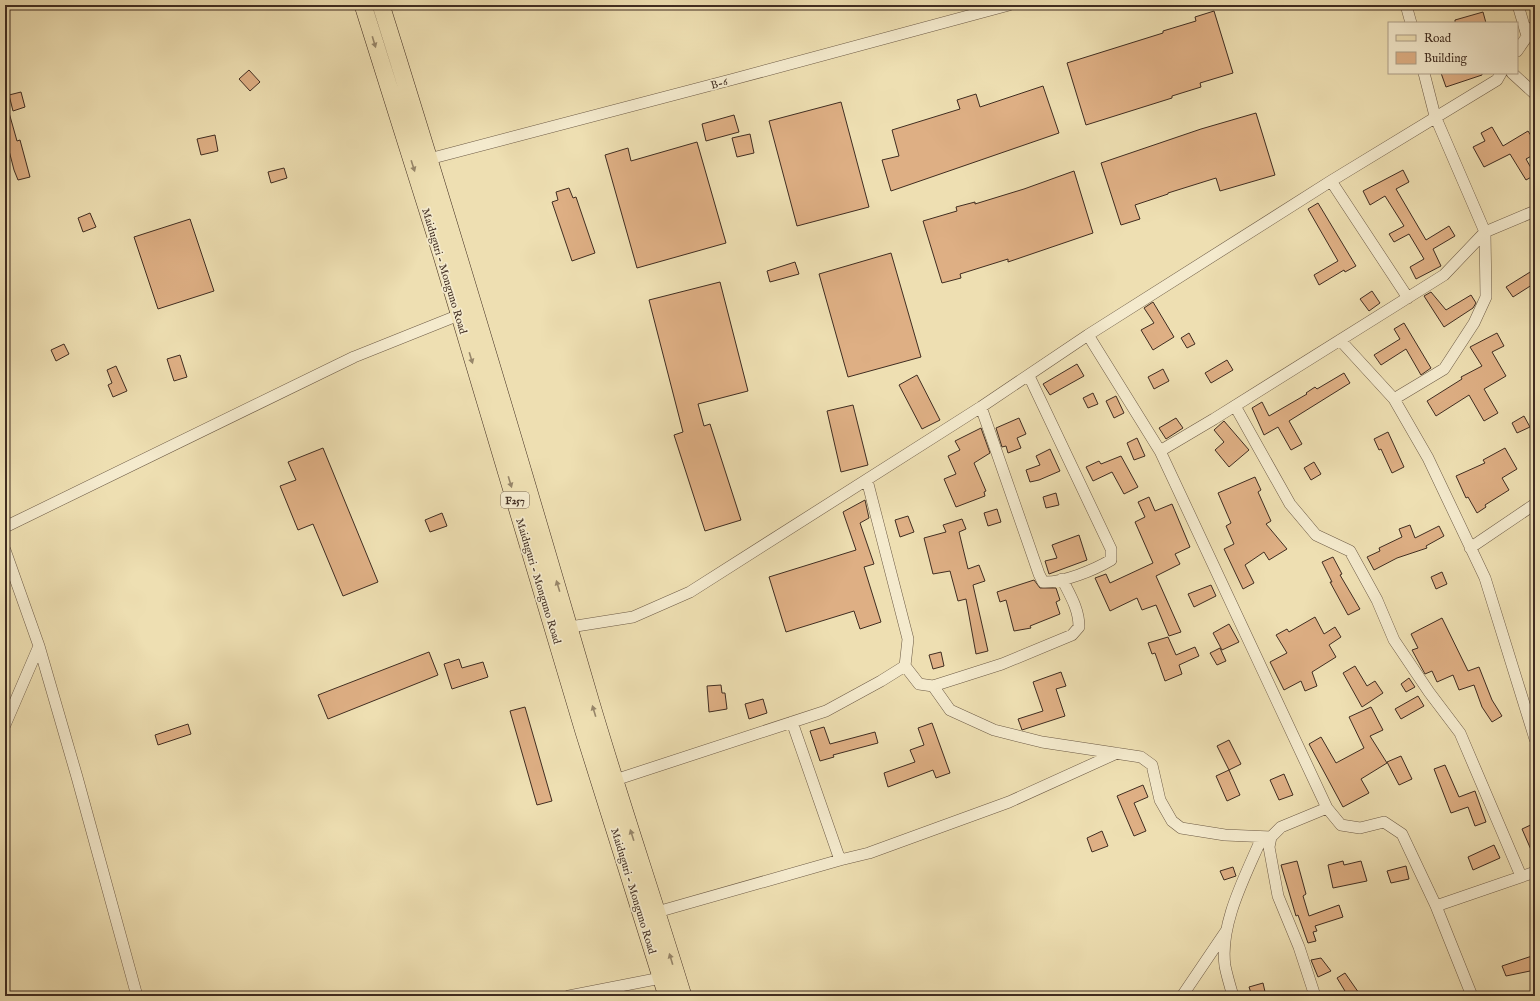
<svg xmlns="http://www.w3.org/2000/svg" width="1540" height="1001" font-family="'IM FELL English',serif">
	<rect width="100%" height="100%" fill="#eedfb2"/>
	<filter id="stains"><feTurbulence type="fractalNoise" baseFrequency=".005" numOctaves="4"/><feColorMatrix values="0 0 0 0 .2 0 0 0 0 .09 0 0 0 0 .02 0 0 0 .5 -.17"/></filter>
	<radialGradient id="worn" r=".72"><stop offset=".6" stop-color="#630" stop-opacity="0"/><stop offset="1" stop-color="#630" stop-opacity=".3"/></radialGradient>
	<!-- building -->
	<path fill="#deaf84" stroke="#402d21" d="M 1214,11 L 1233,73 L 1200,83 L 1201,87 L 1172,96 L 1172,98 L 1086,125 L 1067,63 L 1163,33 L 1163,31 L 1196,21 L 1195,17 Z
		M 1483,12 L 1486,23 L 1455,23 L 1455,20 Z
		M 249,70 L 260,82 L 250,91 L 239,79 Z
		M 1441,73 L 1482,73 L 1482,75 L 1446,87 Z
		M 1043,86 L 1059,133 L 891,191 L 882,160 L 899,156 L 892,130 L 960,109 L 957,100 L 976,94 L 980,107 Z
		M 21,92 L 25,107 L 13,111 L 9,95 Z
		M 841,102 L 869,207 L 797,226 L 769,121 Z
		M 5,109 L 8,109 L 17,141 L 20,140 L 30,177 L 18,180 L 14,170 L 5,135 Z
		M 1256,113 L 1275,175 L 1220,191 L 1216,178 L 1168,193 L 1168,194 L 1135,205 L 1140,219 L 1121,225 L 1101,163 L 1201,129 Z
		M 734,115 L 739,132 L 706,141 L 702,124 Z
		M 1492,127 L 1503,146 L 1528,131 L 1535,142 L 1535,154 L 1526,159 L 1535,175 L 1526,180 L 1510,154 L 1484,167 L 1473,147 L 1485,141 L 1481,133 Z
		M 750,134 L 754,153 L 737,157 L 732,138 Z
		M 215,135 L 218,151 L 201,155 L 197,139 Z
		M 697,142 L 726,243 L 637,268 L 605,155 L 628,148 L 631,161 Z
		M 284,168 L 287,178 L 271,183 L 268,172 Z
		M 1403,170 L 1409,182 L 1396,189 L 1426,240 L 1449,226 L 1455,236 L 1433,249 L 1441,266 L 1416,279 L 1410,267 L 1424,259 L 1409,234 L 1394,242 L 1389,234 L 1404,226 L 1385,196 L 1370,205 L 1363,191 Z
		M 1074,171 L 1093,233 L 1008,262 L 1008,259 L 960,274 L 961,278 L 942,283 L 923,221 L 957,211 L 956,207 L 975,202 L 975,204 L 1024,189 Z
		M 569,188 L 573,198 L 576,197 L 595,253 L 572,261 L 552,202 L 558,200 L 556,192 Z
		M 1318,203 L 1356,266 L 1345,272 L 1344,270 L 1319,285 L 1314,275 L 1338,261 L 1308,209 Z
		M 90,213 L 96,227 L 83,232 L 78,218 Z
		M 190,219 L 214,291 L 158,309 L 134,237 Z
		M 891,253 L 921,357 L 848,377 L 819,274 Z
		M 795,262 L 799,274 L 770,282 L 767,271 Z
		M 1535,269 L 1535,283 L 1513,297 L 1506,287 Z
		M 720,282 L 748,391 L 698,404 L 704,426 L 710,424 L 741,520 L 705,531 L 674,435 L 683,432 L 649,300 Z
		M 1372,291 L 1380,303 L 1369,311 L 1360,299 Z
		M 1431,292 L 1446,310 L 1471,295 L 1476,303 L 1473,308 L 1444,327 L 1424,296 Z
		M 1153,302 L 1174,337 L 1153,350 L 1141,330 L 1154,323 L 1144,308 Z
		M 1404,323 L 1431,368 L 1421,375 L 1406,349 L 1381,365 L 1374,355 L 1400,339 L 1394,329 Z
		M 1189,333 L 1195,344 L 1187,348 L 1181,338 Z
		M 1497,333 L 1504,346 L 1492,352 L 1506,376 L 1484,389 L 1498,413 L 1484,421 L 1469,395 L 1436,416 L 1427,401 L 1462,379 L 1461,377 L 1482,366 L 1470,347 Z
		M 64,344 L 69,354 L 56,361 L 51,350 Z
		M 180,355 L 187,377 L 174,381 L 167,359 Z
		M 1227,360 L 1233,370 L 1211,383 L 1205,373 Z
		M 1077,364 L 1084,376 L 1050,395 L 1043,384 Z
		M 116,366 L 127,391 L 113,397 L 108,385 L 112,383 L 107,370 Z
		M 1163,369 L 1169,381 L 1154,389 L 1148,377 Z
		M 1344,373 L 1350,383 L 1289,421 L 1302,444 L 1291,450 L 1278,427 L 1264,435 L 1252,408 L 1262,402 L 1269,416 L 1307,394 L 1306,393 L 1315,387 L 1317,389 Z
		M 917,375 L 940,420 L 922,429 L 899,385 Z
		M 1093,393 L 1098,404 L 1088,408 L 1083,398 Z
		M 1116,396 L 1124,413 L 1114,418 L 1106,401 Z
		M 853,405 L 868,465 L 841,472 L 827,411 Z
		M 1524,416 L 1530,427 L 1517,433 L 1512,423 Z
		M 1019,418 L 1026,434 L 1017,438 L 1021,448 L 1008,453 L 1006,446 L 1002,447 L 996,428 Z
		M 1176,418 L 1183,428 L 1166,439 L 1159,428 Z
		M 1224,421 L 1249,450 L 1229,467 L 1215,450 L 1224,442 L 1214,430 Z
		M 981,428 L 990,453 L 974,463 L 986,491 L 984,492 L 985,496 L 956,507 L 944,479 L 956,474 L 948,456 L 960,450 L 955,441 Z
		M 1388,432 L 1404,467 L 1392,473 L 1381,449 L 1379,450 L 1374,439 Z
		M 1137,438 L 1145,456 L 1134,460 L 1127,443 Z
		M 323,448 L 378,582 L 343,596 L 313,524 L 298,530 L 280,486 L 296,480 L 288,462 Z
		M 1505,448 L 1517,469 L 1502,478 L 1509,490 L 1485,505 L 1486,507 L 1477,513 L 1468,497 L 1466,498 L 1456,476 L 1485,463 L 1483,460 Z
		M 1050,449 L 1060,471 L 1039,480 L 1030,482 L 1026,470 L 1040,465 L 1036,456 Z
		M 1121,456 L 1138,487 L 1124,494 L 1112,472 L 1093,481 L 1086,467 L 1099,461 L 1101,464 Z
		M 1314,462 L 1321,474 L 1311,480 L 1304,468 Z
		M 1255,477 L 1261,490 L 1258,492 L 1271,521 L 1266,524 L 1287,549 L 1269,560 L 1264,552 L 1245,565 L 1254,583 L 1243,589 L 1224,549 L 1234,544 L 1226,526 L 1231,523 L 1218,493 Z
		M 1056,493 L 1059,505 L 1046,508 L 1043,497 Z
		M 1149,497 L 1155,511 L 1172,504 L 1190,547 L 1175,554 L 1180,564 L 1156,576 L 1181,632 L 1169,636 L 1156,605 L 1142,610 L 1137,598 L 1110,611 L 1095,578 L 1106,574 L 1110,583 L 1153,563 L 1135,522 L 1145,517 L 1138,502 Z
		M 865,500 L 869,518 L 860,523 L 874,564 L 864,567 L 881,622 L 860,629 L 854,611 L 786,632 L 769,577 L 856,550 L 843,512 Z
		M 997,509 L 1001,522 L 988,526 L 984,513 Z
		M 442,513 L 447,526 L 430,532 L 425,520 Z
		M 908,516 L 914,532 L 900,537 L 895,520 Z
		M 962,519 L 966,529 L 959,532 L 968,569 L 979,565 L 985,581 L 973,585 L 988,651 L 976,654 L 966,599 L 958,601 L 950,571 L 933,574 L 924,538 L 946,532 L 943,525 Z
		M 1410,525 L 1415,538 L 1439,526 L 1444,536 L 1426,546 L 1427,548 L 1397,558 L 1374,570 L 1367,557 L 1380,551 L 1379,548 L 1402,537 L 1399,529 Z
		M 1079,535 L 1087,560 L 1049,574 L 1045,561 L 1057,558 L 1052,545 Z
		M 1333,557 L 1342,574 L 1340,575 L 1360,609 L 1348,615 L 1330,582 L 1332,582 L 1322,562 Z
		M 1442,572 L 1447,584 L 1436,589 L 1431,577 Z
		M 1034,580 L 1040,588 L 1056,588 L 1060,600 L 1056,602 L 1060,614 L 1030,626 L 1031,628 L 1014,631 L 1006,600 L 1000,602 L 997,592 Z
		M 1211,585 L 1216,596 L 1194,607 L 1188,594 Z
		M 1315,617 L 1324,634 L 1335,627 L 1341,637 L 1329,645 L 1336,657 L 1312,672 L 1317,686 L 1305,691 L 1301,681 L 1284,690 L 1270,662 L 1287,653 L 1276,635 L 1287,629 L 1289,632 Z
		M 1442,618 L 1468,671 L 1479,667 L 1492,700 L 1502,716 L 1492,722 L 1482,707 L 1474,685 L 1459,690 L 1453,675 L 1437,682 L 1432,671 L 1425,674 L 1412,650 L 1418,648 L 1411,634 Z
		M 1229,624 L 1239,642 L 1222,650 L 1213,633 Z
		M 1168,637 L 1176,655 L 1195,647 L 1199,656 L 1179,665 L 1182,674 L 1165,681 L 1155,653 L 1152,654 L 1148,643 Z
		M 1220,648 L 1226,661 L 1217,665 L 1210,653 Z
		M 429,652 L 438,675 L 328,719 L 318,695 Z
		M 941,652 L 944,666 L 933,669 L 929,655 Z
		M 459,659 L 462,668 L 483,662 L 488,677 L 452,689 L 444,664 Z
		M 1355,666 L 1367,686 L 1375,681 L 1383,693 L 1362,707 L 1343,673 Z
		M 1061,672 L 1066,686 L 1056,689 L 1065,716 L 1022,730 L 1018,719 L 1043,711 L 1033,682 Z
		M 1409,678 L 1415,687 L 1406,692 L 1401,684 Z
		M 721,685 L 722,693 L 725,693 L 727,709 L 709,712 L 707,686 Z
		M 1418,696 L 1424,706 L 1401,719 L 1395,709 Z
		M 763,699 L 767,713 L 749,719 L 745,704 Z
		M 525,707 L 552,801 L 537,805 L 510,711 Z
		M 1371,707 L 1383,730 L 1370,736 L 1387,763 L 1361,779 L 1369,793 L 1343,807 L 1309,744 L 1321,737 L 1336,763 L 1364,748 L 1349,717 Z
		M 932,723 L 950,773 L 936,778 L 933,770 L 888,787 L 884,773 L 915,762 L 910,750 L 924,745 L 918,728 Z
		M 188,724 L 191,734 L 158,745 L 155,735 Z
		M 824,727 L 830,744 L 875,732 L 878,743 L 833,755 L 834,757 L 820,761 L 810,731 Z
		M 1229,740 L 1241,764 L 1229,770 L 1217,746 Z
		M 1401,756 L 1412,779 L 1399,785 L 1387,762 Z
		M 1445,765 L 1459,797 L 1475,791 L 1486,822 L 1475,826 L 1468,807 L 1451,813 L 1434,769 Z
		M 1229,770 L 1240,795 L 1227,801 L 1216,776 Z
		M 1284,774 L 1293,795 L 1279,800 L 1270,780 Z
		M 1143,785 L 1148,797 L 1134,803 L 1146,831 L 1134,836 L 1117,796 Z
		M 1535,823 L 1535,859 L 1522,829 Z
		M 1102,831 L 1108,846 L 1092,852 L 1087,838 Z
		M 1494,845 L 1500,858 L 1473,870 L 1468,857 Z
		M 1297,861 L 1306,894 L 1303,896 L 1309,916 L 1339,905 L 1343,917 L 1315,926 L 1317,931 L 1313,932 L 1316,941 L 1308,943 L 1298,915 L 1296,916 L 1281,865 Z
		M 1343,861 L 1344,865 L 1361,861 L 1367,881 L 1333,888 L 1328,865 Z
		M 1406,866 L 1409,879 L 1391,883 L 1387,871 Z
		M 1233,867 L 1236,876 L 1224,880 L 1220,871 Z
		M 1535,955 L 1535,970 L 1506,976 L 1502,966 Z
		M 1321,958 L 1331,971 L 1318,977 L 1311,960 Z
		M 1345,973 L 1361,996 L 1348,996 L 1337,978 Z
		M 1263,983 L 1266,996 L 1252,996 L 1249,987 Z"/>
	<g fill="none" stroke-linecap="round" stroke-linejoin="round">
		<defs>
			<path id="minor" d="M 1406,5 L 1411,23
				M 1518,5 L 1527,36
				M 1517,51 L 1535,25
				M 1512,73 L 1535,94
				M 429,159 L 734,79 L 1009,5
				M 1331,181 L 1408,298
				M 1088,335 L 1160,451 L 1327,808 L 1341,825 L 1360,828 L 1384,822 L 1402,834 L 1436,906 L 1472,996
				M 1340,340 L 1394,399 L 1428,458 L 1485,578 L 1535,739
				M 1394,399 L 1444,369 L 1474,323 L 1486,297 L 1485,232 L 1435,116 L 1424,73
				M 1235,406 L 1290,504 L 1316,535 L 1350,551 L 1377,600 L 1394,640 L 1429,692 L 1460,733 L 1521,876
				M 981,407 L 1039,574 L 1043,582 C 1063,583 1094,570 1111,560 L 1111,549 L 1029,376
				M 1160,451 L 1214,419 L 1444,275 L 1485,232 L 1535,211
				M 867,480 L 908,639 L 905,666 L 919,684 L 933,686 L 1002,664 L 1072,635 L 1079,627 C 1079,609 1070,595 1062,579
				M 5,527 L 354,357 L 459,315
				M 1470,548 L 1535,504
				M 5,550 L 39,646 L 77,777 L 137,996
				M 570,627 L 633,617 L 690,592 L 981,407 L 1088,335 L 1331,181 L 1497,80 L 1501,73
				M 933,686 L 950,710 L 994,730 L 1042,742 L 1141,757 L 1152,765 L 1160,800 L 1172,821 L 1181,828 L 1225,835 L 1271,837
				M 792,722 L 840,860
				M 5,725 L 39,646
				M 615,780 L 826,711 L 881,681 L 905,666
				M 1436,906 L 1535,872
				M 657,912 L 840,860 L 869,853 L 1009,802 L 1117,753
				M 569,996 L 661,978
				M 1182,996 L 1226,931
				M 1233,996 C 1230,986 1227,976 1225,966 C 1219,924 1246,875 1262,837
				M 1315,996 L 1299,947 L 1278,896 L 1269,847 L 1271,837 L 1281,827 L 1327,808"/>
			<path id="primary" d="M 363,5 L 442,256 L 584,732 L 667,996
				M 381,5 C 454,237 523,470 591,703 C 620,801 653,898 683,996"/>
		</defs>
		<!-- minor casing -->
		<use href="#minor" stroke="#6c5a45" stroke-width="12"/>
		<!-- primary casing -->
		<use href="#primary" stroke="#402d21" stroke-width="18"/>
		<!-- minor -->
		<use href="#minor" stroke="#f4eacd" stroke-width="11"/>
		<!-- primary -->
		<use href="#primary" stroke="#eedfb2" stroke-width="17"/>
	</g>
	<!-- one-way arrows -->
	<defs><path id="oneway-solid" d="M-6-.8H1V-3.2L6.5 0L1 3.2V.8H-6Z"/></defs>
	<g fill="#97866a">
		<use href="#oneway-solid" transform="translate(374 42) rotate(73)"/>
		<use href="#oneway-solid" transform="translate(413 166) rotate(72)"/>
		<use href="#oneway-solid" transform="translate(471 358) rotate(73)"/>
		<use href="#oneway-solid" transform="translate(510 482) rotate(73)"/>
		<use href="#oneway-solid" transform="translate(558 586) rotate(-107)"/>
		<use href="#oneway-solid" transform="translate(594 711) rotate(-107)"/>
		<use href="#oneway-solid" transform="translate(632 835) rotate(-108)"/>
		<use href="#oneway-solid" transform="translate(671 959) rotate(-107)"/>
	</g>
	<g text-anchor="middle" stroke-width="3.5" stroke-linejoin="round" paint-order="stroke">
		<!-- shield labels -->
		<rect fill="#f4eacd" stroke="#766655" stroke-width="1" x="501" y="492" width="28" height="16" rx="3"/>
		<g font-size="10" font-weight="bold" fill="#402d21">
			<text x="515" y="504">F257</text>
		</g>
		<!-- street labels -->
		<g font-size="11" fill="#402d21" stroke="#f4eacd">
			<text transform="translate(719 83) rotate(-15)" y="4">B-6</text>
			<text transform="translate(445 271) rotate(73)" y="4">Maiduguri - Monguno Road</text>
			<text transform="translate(539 581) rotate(73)" y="4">Maiduguri - Monguno Road</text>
			<text transform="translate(634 891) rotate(73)" y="4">Maiduguri - Monguno Road</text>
		</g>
	</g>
	<!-- margin -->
	<rect width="1540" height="1001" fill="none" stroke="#eedfb2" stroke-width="20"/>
	<rect x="6" y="6" width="1528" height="989" fill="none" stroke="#402d21" stroke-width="2"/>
	<rect x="10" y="10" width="1520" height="981" fill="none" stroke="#402d21"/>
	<!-- legend -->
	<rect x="1388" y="22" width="130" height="52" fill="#f4eacd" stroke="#ac9e88"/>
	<rect x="1396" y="35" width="20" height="6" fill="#eedfb2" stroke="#ac9e88"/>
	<text x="1424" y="42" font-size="12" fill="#402d21">Road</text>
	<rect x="1396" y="52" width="20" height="12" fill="#deaf84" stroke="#ac9e88"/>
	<text x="1424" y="62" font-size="12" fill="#402d21">Building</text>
	<rect width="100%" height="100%" filter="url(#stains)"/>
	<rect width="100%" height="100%" fill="url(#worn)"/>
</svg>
